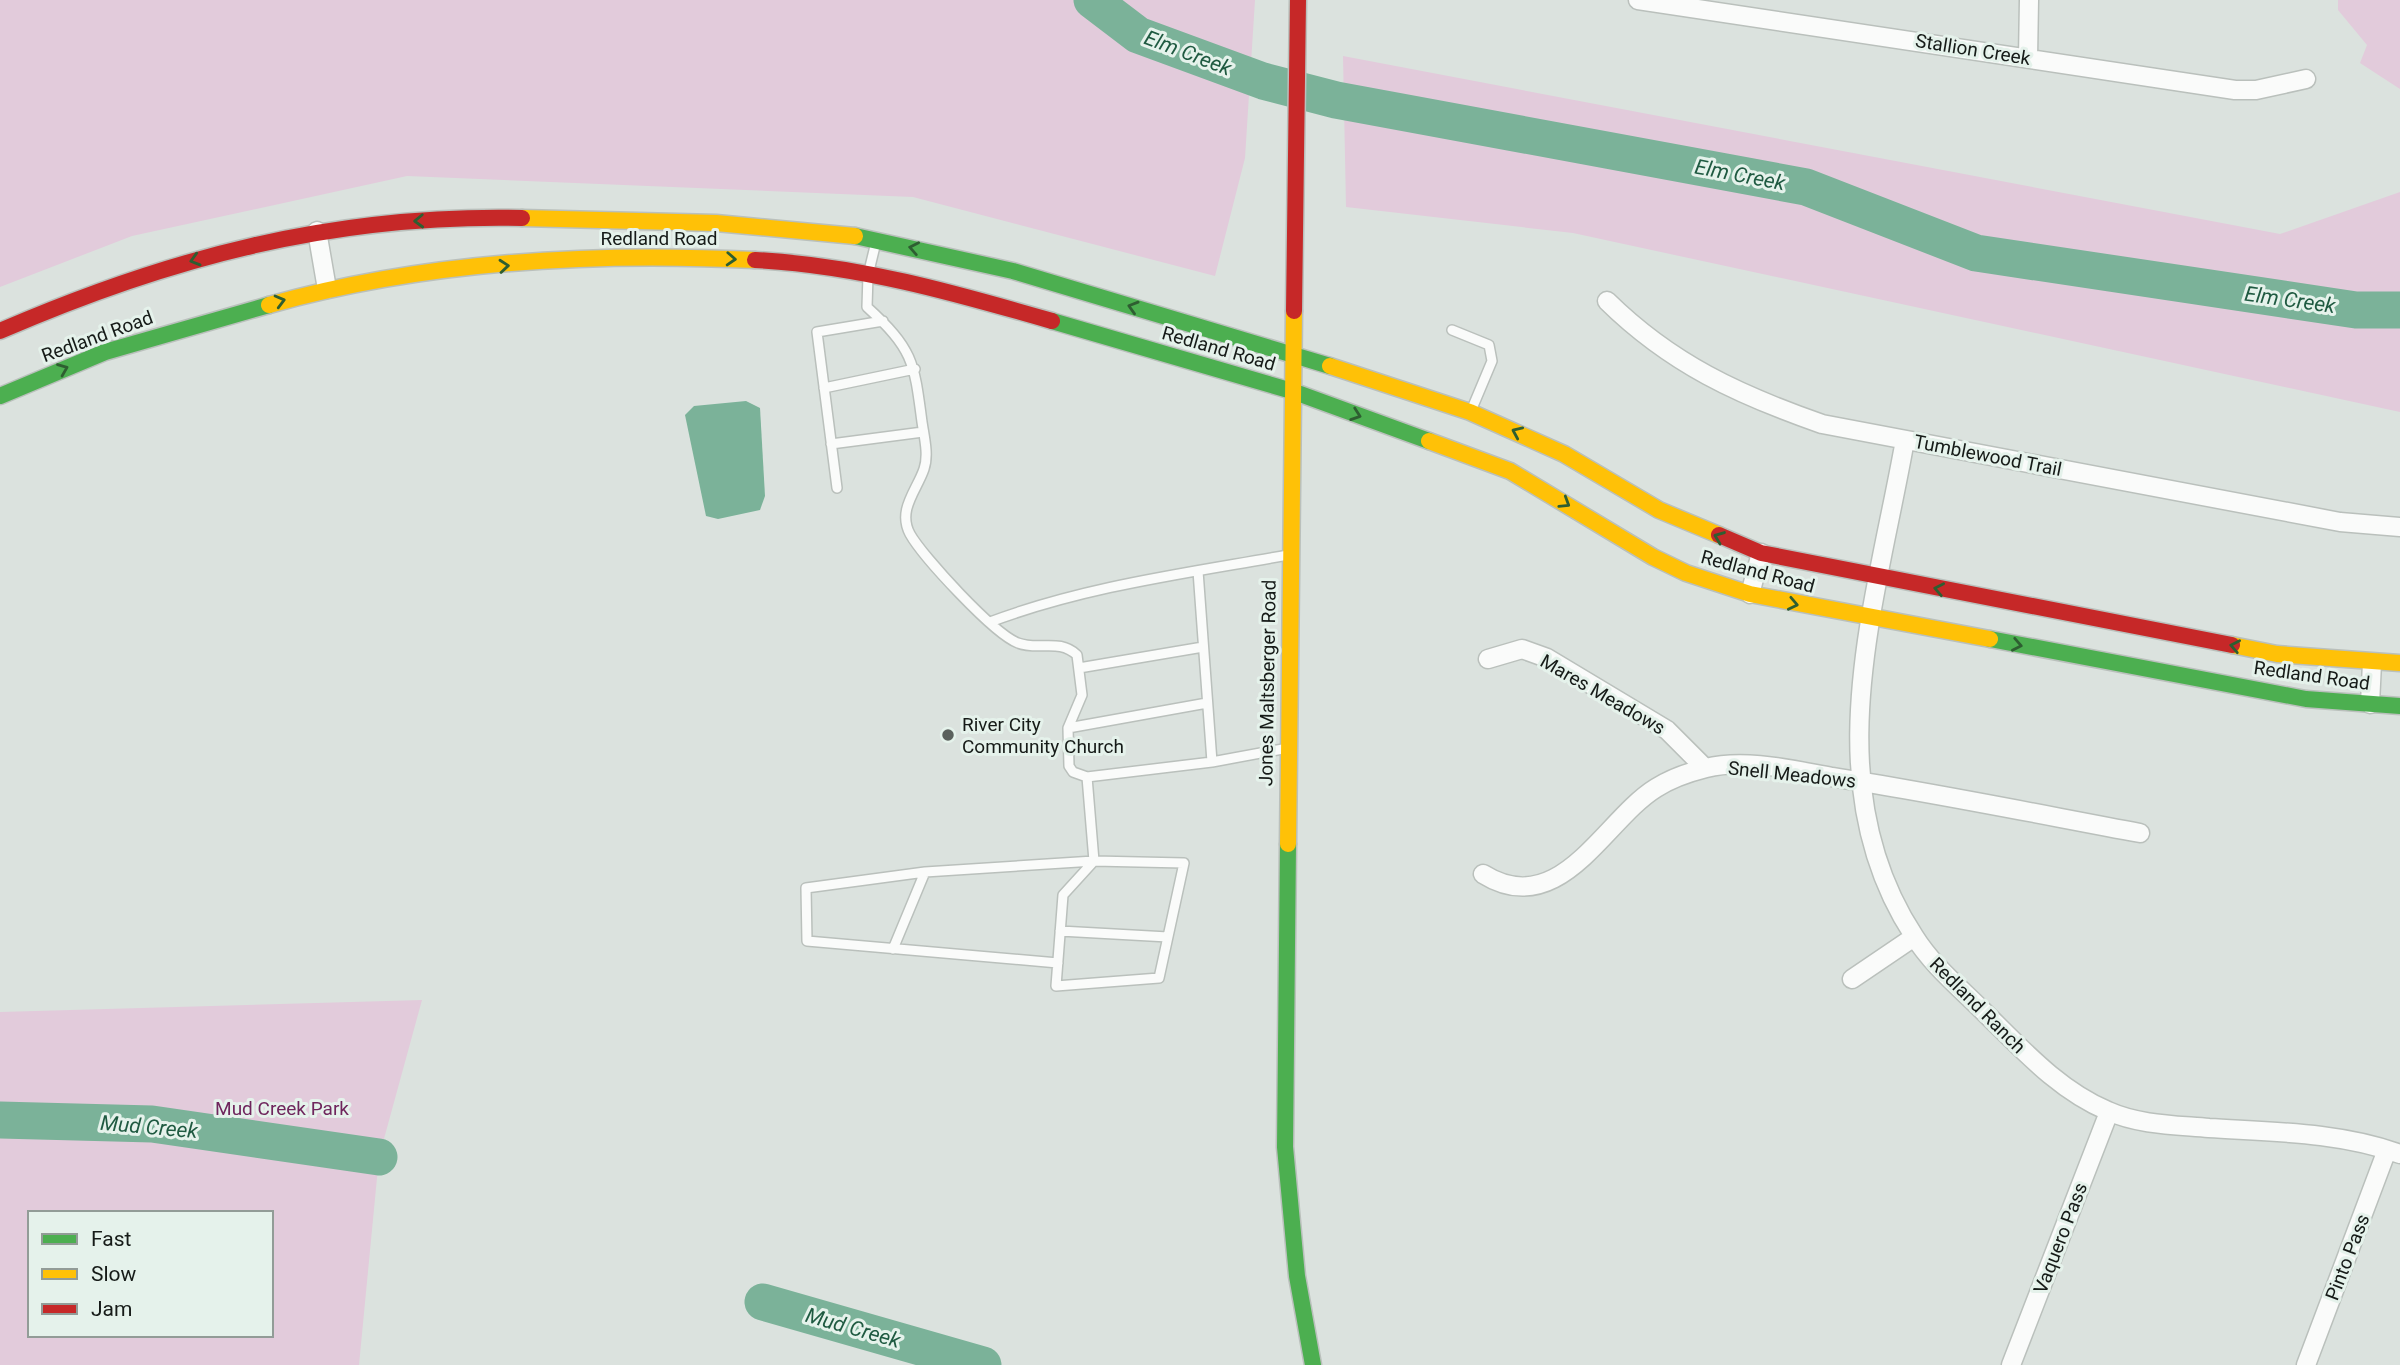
<svg xmlns="http://www.w3.org/2000/svg" width="2400" height="1365" font-family="Roboto,sans-serif">
	<rect width="100%" height="100%" fill="#dbe2de"/>
	<!-- green -->
	<path fill="#e2cbdb" fill-rule="evenodd" d="M 0,0 L 1255,0 L 1245,158 L 1215,276 L 913,197 L 407,176 L 132,236 L 0,287 Z
		M 2338,0 L 2400,0 L 2400,89 L 2360,63 L 2367,45 L 2338,10 Z
		M 1343,56 L 2280,234 L 2400,192 L 2400,412 L 1573,233 L 1346,207 Z
		M 422,1000 L 379,1157 L 359,1365 L 0,1365 L 0,1012 ZM 30,1213 L 271,1213 L 271,1335 L 30,1335 Z"/>
	<!-- water -->
	<path fill="#7bb299" d="M 746,401 L 760,408 L 765,496 L 760,510 L 718,519 L 706,516 L 685,415 L 694,406 Z"/>
	<g fill="none" stroke-linecap="round" stroke-linejoin="round">
		<!-- river -->
		<path stroke="#7bb299" stroke-width="37" d="M 1092,0 L 1138,35 L 1263,81 L 1336,100 L 1806,187 L 1976,253 L 2356,310 L 2400,310
			M 0,1120 L 152,1124 L 379,1157
			M 763,1302 L 983,1365"/>
		<defs>
			<path id="lane" d="M 876,242 L 868,275 L 867,307 C 913,349 914,361 922,422 C 924,436 929,455 924,469 C 917,490 897,510 910,534 C 923,557 994,634 1018,643 C 1039,651 1059,638 1077,655 L 1082,695 L 1068,728 L 1069,766 L 1073,772 L 1087,777 L 1212,762 L 1288,748
				M 1452,330 L 1489,345 L 1492,361 L 1471,411
				M 824,388 L 915,369
				M 831,444 L 923,432
				M 837,488 L 817,332 L 883,321
				M 1198,571 L 1212,762
				M 990,622 C 1086,586 1188,573 1288,555
				M 1079,668 L 1203,647
				M 1068,728 L 1207,703
				M 1087,777 L 1094,861 L 1184,863 L 1159,978 L 1056,986 L 1063,895 L 1094,861
				M 1060,931 L 1168,937
				M 893,949 L 925,872
				M 1058,963 L 807,941 L 806,888 L 925,872 L 1094,861"/>
			<path id="street" d="M 1638,0 L 2235,90 L 2256,90 L 2306,79
				M 2028,58 L 2029,0
				M 317,231 L 327,289
				M 1607,301 C 1671,364 1739,395 1822,424 L 2340,522 L 2400,527
				M 1905,440 C 1876,604 1814,784 1914,936 C 1932,965 1959,987 1983,1011 C 2021,1048 2058,1090 2108,1111 C 2139,1125 2176,1125 2209,1128 C 2272,1132 2340,1132 2400,1154
				M 1750,594 L 1761,553
				M 1488,659 L 1522,649 L 1547,658 L 1667,730 L 1705,768
				M 2370,704 L 2372,663
				M 1483,874 C 1560,922 1604,820 1656,788 C 1670,779 1690,772 1706,768 C 1745,758 1793,770 1832,777 C 1935,793 2038,814 2140,833
				M 1852,979 L 1914,937
				M 2011,1365 L 2109,1112
				M 2306,1365 L 2387,1150"/>
			<path id="fast" d="M 855,236 L 1013,271 L 1330,366
				M 1052,321 L 1292,391 L 1429,441
				M 0,396 L 105,352 L 269,305
				M 1990,639 L 2306,699 L 2400,706
				M 1288,844 L 1285,1147 L 1297,1276 L 1313,1365"/>
			<path id="slow" d="M 522,218 L 716,223 L 855,236
				M 269,305 C 425,261 594,252 755,260
				M 1330,366 L 1470,412 L 1564,454 L 1659,510 L 1719,535
				M 1429,441 L 1510,471 L 1653,557 L 1686,573 L 1750,594 L 1990,639
				M 2232,645 L 2277,654 L 2400,663
				M 1288,844 L 1294,311"/>
			<path id="jam" d="M 755,260 C 857,265 955,293 1052,321
				M 1294,311 L 1298,0
				M 0,331 C 171,257 334,214 522,218
				M 1719,535 L 1761,553 L 2232,645"/>
		</defs>
		<!-- lane casing -->
		<use href="#lane" stroke="#bac0bc" stroke-width="12"/>
		<!-- street casing -->
		<use href="#street" stroke="#bac0bc" stroke-width="21"/>
		<!-- fast casing -->
		<use href="#fast" stroke="#bac0bc" stroke-width="19"/>
		<!-- slow casing -->
		<use href="#slow" stroke="#bac0bc" stroke-width="19"/>
		<!-- jam casing -->
		<use href="#jam" stroke="#bac0bc" stroke-width="19"/>
		<!-- lane -->
		<use href="#lane" stroke="#fafbfa" stroke-width="9"/>
		<!-- street -->
		<use href="#street" stroke="#fafbfa" stroke-width="18"/>
		<!-- fast -->
		<use href="#fast" stroke="#4caf50" stroke-width="16"/>
		<!-- slow -->
		<use href="#slow" stroke="#ffc107" stroke-width="16"/>
		<!-- jam -->
		<use href="#jam" stroke="#c62828" stroke-width="16"/>
	</g>
	<!-- one-way arrows -->
	<defs><path id="oneway-chevron" d="M-2-3.5L2.5 0L-2 3.5" fill="none" stroke-width="1.6" stroke-linecap="round" stroke-linejoin="round" transform="scale(1.75)"/></defs>
	<g stroke="#2e5e31">
		<use href="#oneway-chevron" transform="translate(419 221) rotate(178)"/>
		<use href="#oneway-chevron" transform="translate(914 248) rotate(-169)"/>
		<use href="#oneway-chevron" transform="translate(731 259) rotate(3)"/>
		<use href="#oneway-chevron" transform="translate(195 260) rotate(164)"/>
		<use href="#oneway-chevron" transform="translate(504 266) rotate(-5)"/>
		<use href="#oneway-chevron" transform="translate(280 301) rotate(-15)"/>
		<use href="#oneway-chevron" transform="translate(1133 307) rotate(-163)"/>
		<use href="#oneway-chevron" transform="translate(63 369) rotate(-22)"/>
		<use href="#oneway-chevron" transform="translate(1356 415) rotate(19)"/>
		<use href="#oneway-chevron" transform="translate(1517 432) rotate(-156)"/>
		<use href="#oneway-chevron" transform="translate(1565 503) rotate(32)"/>
		<use href="#oneway-chevron" transform="translate(1719 537) rotate(-159)"/>
		<use href="#oneway-chevron" transform="translate(1939 589) rotate(-169)"/>
		<use href="#oneway-chevron" transform="translate(1793 604) rotate(12)"/>
		<use href="#oneway-chevron" transform="translate(2017 645) rotate(11)"/>
		<use href="#oneway-chevron" transform="translate(2235 646) rotate(-169)"/>
	</g>
	<!-- markers -->
	<circle fill="#5b615d" stroke="#e5f2eb" stroke-width="2.5" cx="948" cy="735" r="7"/>
	<g text-anchor="middle" stroke-width="6" stroke-linejoin="round" paint-order="stroke">
		<!-- street labels -->
		<g font-size="19" fill="#161b18" stroke="#e5f2eb">
			<text transform="translate(1973 49) rotate(9)" y="7">Stallion Creek</text>
			<text x="659" y="245">Redland Road</text>
			<text transform="translate(97 336) rotate(-20)" y="7">Redland Road</text>
			<text transform="translate(1219 348) rotate(16)" y="7">Redland Road</text>
			<text transform="translate(1988 455) rotate(11)" y="7">Tumblewood Trail</text>
			<text transform="translate(1758 571) rotate(15)" y="7">Redland Road</text>
			<text transform="translate(2312 675) rotate(8)" y="7">Redland Road</text>
			<text transform="translate(1267 683) rotate(-89)" y="7">Jones Maltsberger Road</text>
			<text transform="translate(1603 694) rotate(30)" y="7">Mares Meadows</text>
			<text transform="translate(1792 774) rotate(6)" y="7">Snell Meadows</text>
			<text transform="translate(1978 1005) rotate(45)" y="7">Redland Ranch</text>
			<text transform="translate(2060 1238) rotate(-69)" y="7">Vaquero Pass</text>
			<text transform="translate(2347 1257) rotate(-69)" y="7">Pinto Pass</text>
		</g>
		<!-- poi labels -->
		<g font-size="19" fill="#161b18" stroke="#e5f2eb" text-anchor="start">
			<text x="962" y="731">River City<tspan x="962" dy="22">Community Church</tspan></text>
		</g>
		<!-- park labels -->
		<g font-size="19" fill="#6f265d" stroke="#e5f2eb">
			<text x="282" y="1115">Mud Creek Park</text>
		</g>
		<!-- water labels -->
		<g font-size="21" font-style="italic" fill="#1f5a41" stroke="#e5f2eb">
			<text transform="translate(1188 53) rotate(21)" y="7">Elm Creek</text>
			<text transform="translate(1740 175) rotate(11)" y="7">Elm Creek</text>
			<text transform="translate(2290 300) rotate(8)" y="7">Elm Creek</text>
			<text transform="translate(149 1127) rotate(5)" y="7">Mud Creek</text>
			<text transform="translate(853 1328) rotate(16)" y="7">Mud Creek</text>
		</g>
	</g>
	<!-- legend -->
	<rect x="28" y="1211" width="245" height="126" fill="#e5f2eb" stroke="#929c97" stroke-width="2"/>
	<rect x="42" y="1234" width="35" height="10" fill="#4caf50" stroke="#929c97" stroke-width="2"/>
	<text x="91" y="1246" font-size="21" fill="#161b18">Fast</text>
	<rect x="42" y="1269" width="35" height="10" fill="#ffc107" stroke="#929c97" stroke-width="2"/>
	<text x="91" y="1281" font-size="21" fill="#161b18">Slow</text>
	<rect x="42" y="1304" width="35" height="10" fill="#c62828" stroke="#929c97" stroke-width="2"/>
	<text x="91" y="1316" font-size="21" fill="#161b18">Jam</text>
</svg>
